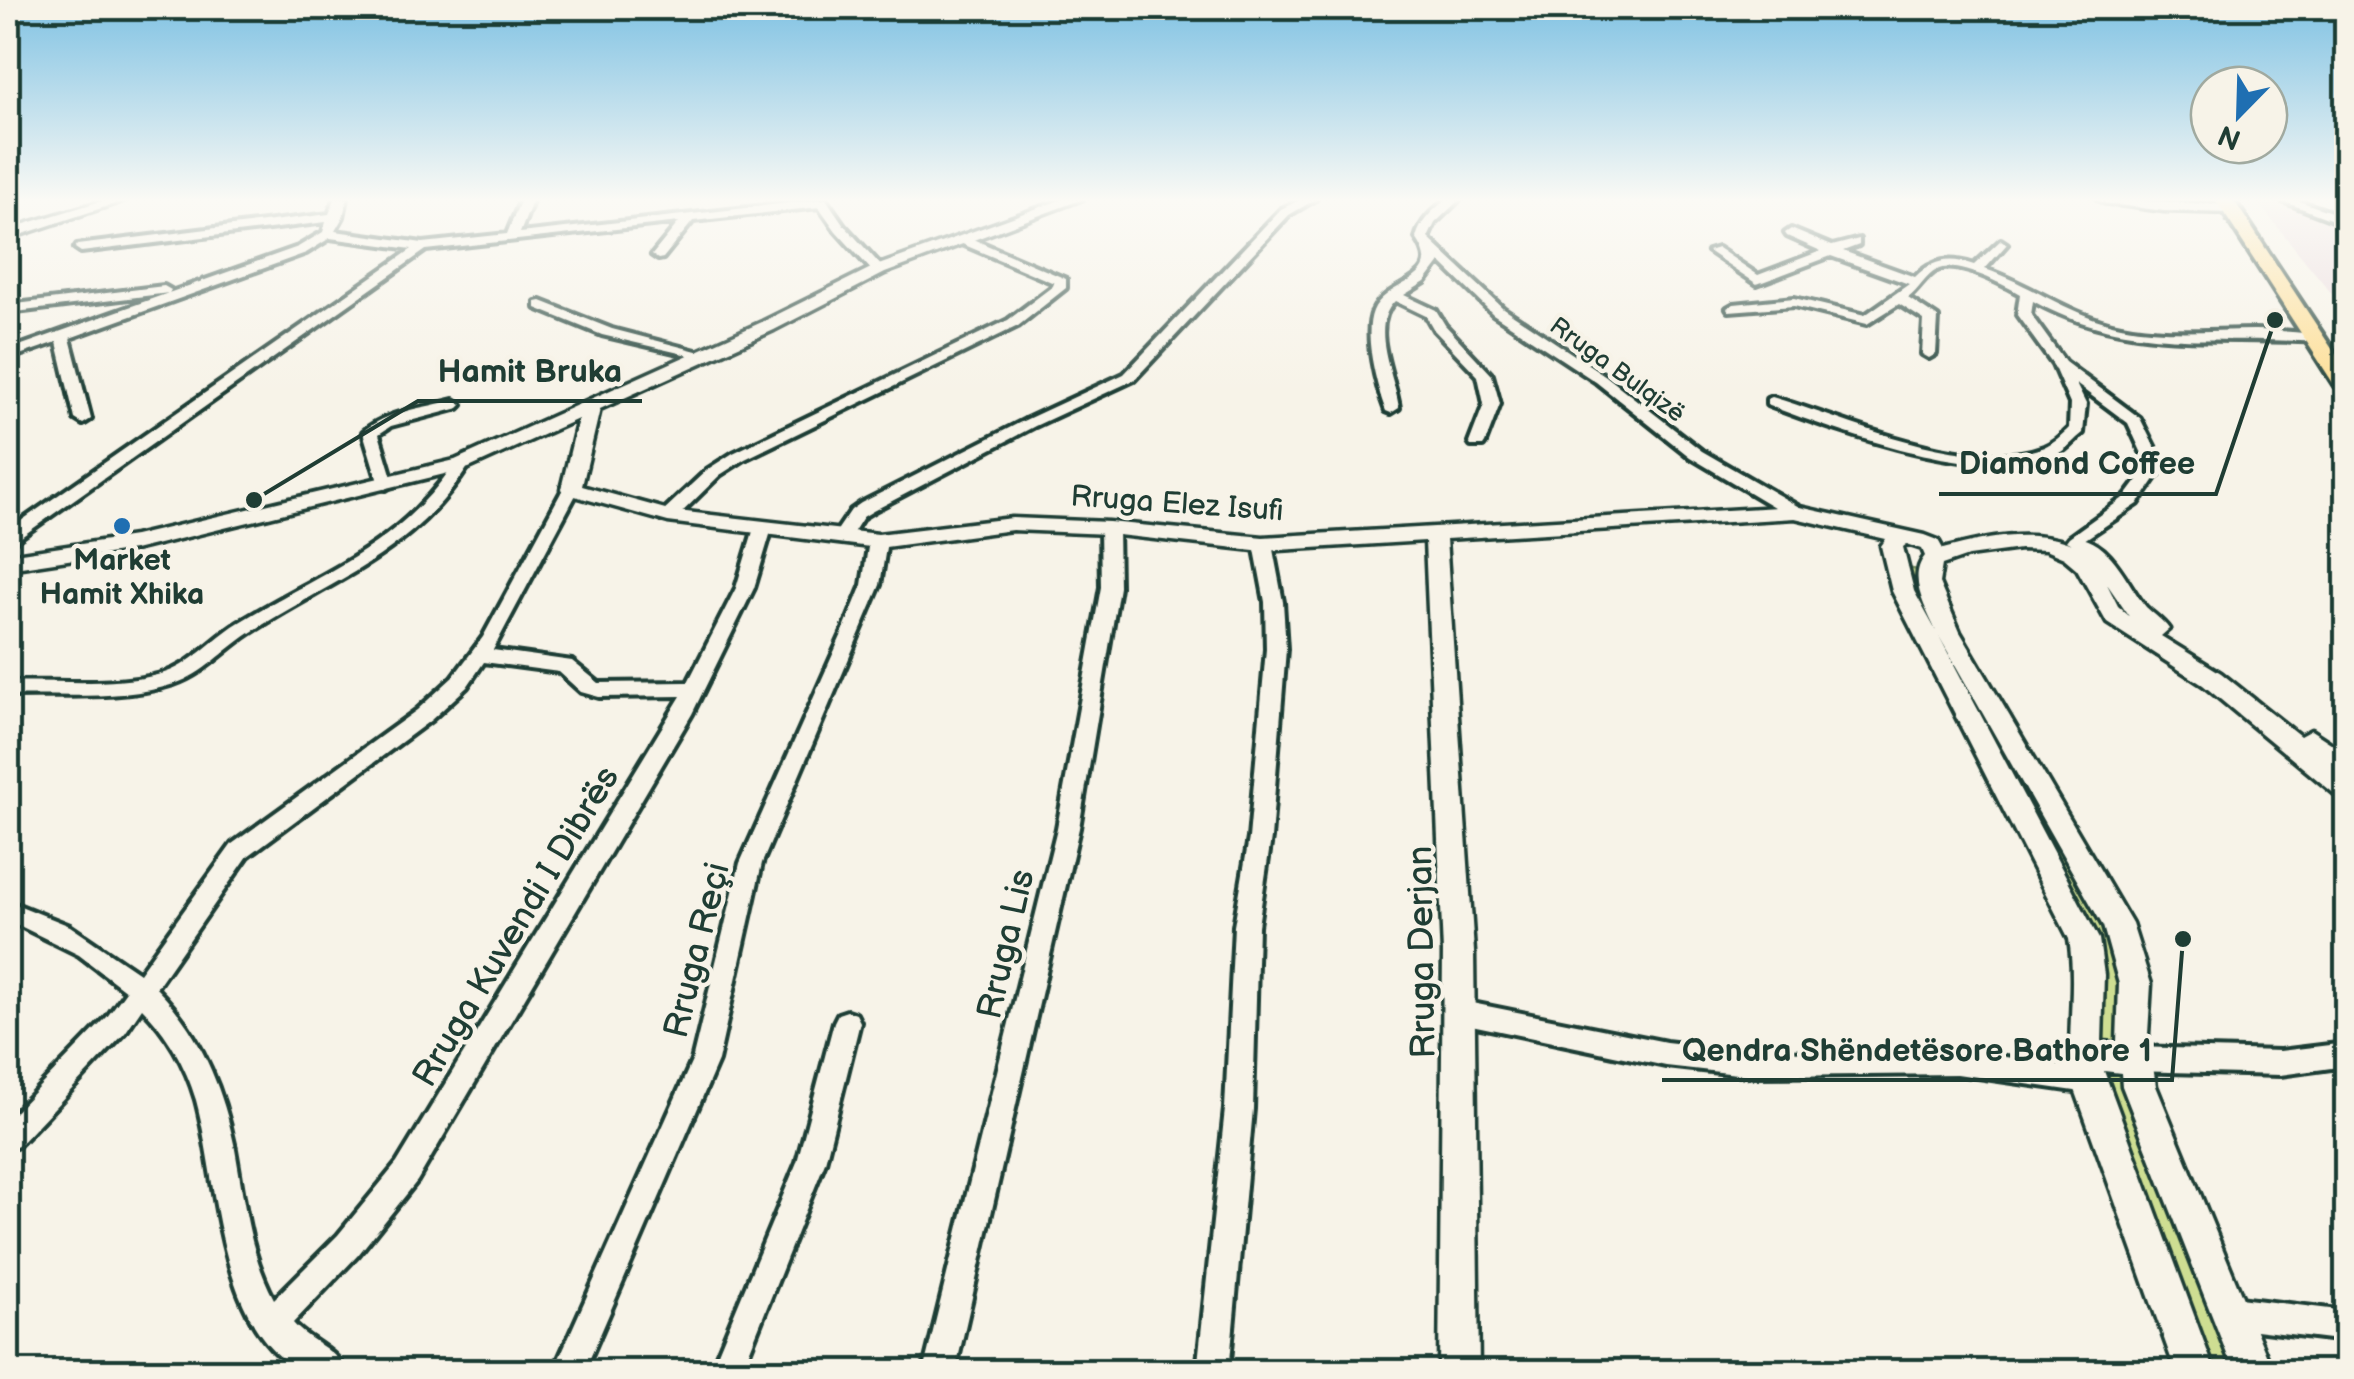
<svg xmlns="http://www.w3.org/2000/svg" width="2354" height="1379" font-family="'Balsamiq Sans',sans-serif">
	<rect width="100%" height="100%" fill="#f7f3e8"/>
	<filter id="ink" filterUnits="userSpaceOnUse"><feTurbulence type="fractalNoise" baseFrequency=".01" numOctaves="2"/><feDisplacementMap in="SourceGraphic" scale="20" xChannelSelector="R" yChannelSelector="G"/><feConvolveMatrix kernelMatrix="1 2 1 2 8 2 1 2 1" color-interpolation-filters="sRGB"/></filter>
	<g filter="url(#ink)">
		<!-- built -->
		<path fill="#eadbdf" d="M 2312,201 L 2346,215 L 2346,311 L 2258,203 Z"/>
		<!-- green -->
		<path fill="#cede92" stroke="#768e63" stroke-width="2.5" d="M 1906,568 L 1919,570 L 1918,581 L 2099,909 L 2120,980 L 2119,1049 L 2098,1047 L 2100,1000 L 1906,579 Z
			M 2102,1071 L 2124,1073 L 2236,1371 L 2213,1371 Z"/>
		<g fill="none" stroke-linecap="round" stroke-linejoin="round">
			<defs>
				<path id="minor" d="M 335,199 L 347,199 L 343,217 L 335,231 L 423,243 L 507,234 L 521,199 L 533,199 L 520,233 L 826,199 L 844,225 L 885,270 L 874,273 L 836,231 L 819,207 L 693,221 L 663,258 L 658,259 L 652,255 L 679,222 L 426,250 L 14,542 L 8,543 L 8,530 L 412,249 L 330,238 L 306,253 L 70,338 L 91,419 L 83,424 L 75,419 L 57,342 L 8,359 L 8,350 L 298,247 L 323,232 L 326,222 L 81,252 L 75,248 L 77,245 L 329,214 Z
					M 1302,199 L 1316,199 L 1289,215 L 1134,380 L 1035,426 L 873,511 L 863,517 L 847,542 L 835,542 L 832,538 L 851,510 L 861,503 L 1025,420 L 1124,374 L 1281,209 Z
					M 1447,199 L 1460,199 L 1435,223 L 1428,238 L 1503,308 L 1606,376 L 1702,451 L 1801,508 L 1801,516 L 1789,516 L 1690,457 L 1596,382 L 1493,314 L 1440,262 L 1425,282 L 1404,295 L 1436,310 L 1445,325 L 1492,375 L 1500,404 L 1485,443 L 1483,446 L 1471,446 L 1469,443 L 1484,404 L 1478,376 L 1434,330 L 1426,316 L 1395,301 C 1368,327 1395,376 1399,408 L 1391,413 L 1386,411 C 1377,388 1363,335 1373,311 C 1387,278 1448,283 1416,238 C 1421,220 1433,210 1447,199 Z
					M 2277,199 L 2293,199 L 2346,217 L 2346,225 Z
					M 1791,229 L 1832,246 L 1859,239 L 1859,245 L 1843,251 L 1915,277 C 1933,259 1950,257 1974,265 L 2001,240 L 2007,244 L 1985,269 C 2032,285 2071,316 2121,326 C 2166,335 2209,330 2254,330 C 2274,330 2295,332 2316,334 L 2323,338 L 2316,342 C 2214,335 2127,353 2033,301 L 2031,315 L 2065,362 L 2140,418 L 2160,458 L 2160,472 L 2138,504 L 2075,546 L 2066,541 L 2069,537 L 2126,496 L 2144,472 L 2144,458 L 2128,423 L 2076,384 L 2086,404 L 2083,433 C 2075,439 2067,449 2059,453 C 1988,488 1837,431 1767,405 L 1767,399 L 1772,397 C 1847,419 1967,476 2044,447 C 2053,443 2062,435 2069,428 L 2070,404 L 2053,365 L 2017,315 L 2020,294 C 2002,284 1957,260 1937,270 C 1926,275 1918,291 1908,298 L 1938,318 L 1936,354 L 1929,358 L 1922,354 L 1924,320 L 1899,304 L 1867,324 L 1794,306 L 1729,311 L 1727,308 L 1734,304 L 1794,298 L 1865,315 L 1909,284 L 1831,256 L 1757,284 L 1708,251 L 1718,248 L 1758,275 L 1821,251 L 1787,236 L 1785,233 Z
					M 960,237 L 968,237 L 1066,279 L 1066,288 L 1018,326 L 745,459 L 720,475 L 674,520 L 662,520 L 659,516 L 662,512 L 708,469 L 733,453 L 1008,320 L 1053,286 L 1054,283 L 960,243 Z
					M 164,286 L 171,290 L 169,293 L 8,313 L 8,305 Z
					M 541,301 L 612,329 L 712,355 L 705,359 L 602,335 L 536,308 L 536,302 Z
					M 454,400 L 462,405 L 459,408 L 391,426 L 379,434 L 394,484 L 386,489 L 380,488 L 363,432 C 385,411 425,408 454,400 Z
					M 462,459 L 470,464 C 412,555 335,578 250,633 C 224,650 204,674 174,684 C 122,701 62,694 8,696 L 8,682 C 58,680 112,687 161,674 C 191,666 212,639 238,623 C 324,570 396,550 456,461 Z
					M 571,484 L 579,489 L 493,650 L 572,661 L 599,683 L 688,682 L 736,588 L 754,528 L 763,523 L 772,528 L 754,588 L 692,714 L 417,1181 L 358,1255 L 293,1323 C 308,1341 337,1349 346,1372 C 333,1372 313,1375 301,1370 C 217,1329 218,1180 196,1100 C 186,1066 167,1033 142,1008 L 125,1033 L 18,1146 L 8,1150 L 8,1119 L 107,1017 L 126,991 L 79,955 L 8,920 L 8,901 L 70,926 L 139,973 L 232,844 L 417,710 L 453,677 L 483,637 L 563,489 ZM 484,662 L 559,672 L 581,692 L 599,697 L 681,696 L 397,1163 L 338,1235 L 274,1299 C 248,1251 244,1197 234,1144 C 222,1086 199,1031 156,988 L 248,856 L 431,720 L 467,687 Z
					M 1109,523 L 1118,528 L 1119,587 L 1079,828 L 955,1372 L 923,1372 L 1057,828 L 1101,587 L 1100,528 Z
					M 878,536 L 887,541 L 880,585 L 762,863 L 718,1061 L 584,1372 L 553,1372 L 692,1061 L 740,863 L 842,634 L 862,585 L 869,541 Z
					M 1263,539 L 1272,544 L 1283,602 L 1286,649 L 1271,838 L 1258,926 L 1253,1109 L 1229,1372 L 1197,1372 L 1225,1109 L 1234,926 L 1249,838 L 1266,649 L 1265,602 L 1254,544 Z
					M 1457,1000 L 1666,1042 L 1755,1052 L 1957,1050 L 2089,1069 L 2098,1073 L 2102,1081 L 2098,1089 L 2089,1093 L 1957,1074 L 1755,1076 L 1666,1066 L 1457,1022 L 1448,1019 L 1444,1011 L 1448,1003 Z
					M 847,1011 L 856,1014 L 860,1022 L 825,1162 L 741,1372 L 710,1372 L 797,1162 L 834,1022 L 838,1014 Z
					M 2346,1043 L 2346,1066 L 2280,1075 L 2133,1071 L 2124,1067 L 2120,1059 L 2124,1051 L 2133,1047 L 2280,1051 Z
					M 2231,1297 L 2346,1311 L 2346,1341 L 2231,1327 L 2220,1323 L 2216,1312 L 2220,1301 Z"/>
				<path id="tertiary" d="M 108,199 L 129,199 L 8,239 L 8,229 Z
					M 1063,199 L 1083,199 L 885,273 L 774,330 L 600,409 L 582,486 L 669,510 L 878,534 L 1012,518 L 1109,522 L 1263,537 L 1795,506 L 1925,535 L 1938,540 L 1943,549 C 1984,538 2031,528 2072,544 L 2082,538 C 2114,546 2127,584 2146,607 C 2154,615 2163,620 2169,629 L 2161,636 L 2221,673 L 2300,736 L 2311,730 L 2346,753 L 2346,798 L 2336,795 L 2203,685 L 2107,623 L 2077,569 L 2064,558 L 2045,550 L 2020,549 L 1968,556 L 1942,565 L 1939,583 L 1960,632 L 2132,924 L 2151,984 L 2148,1034 L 2156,1086 L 2273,1372 L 2234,1372 L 2122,1086 L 2121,1073 L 2104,1071 L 2215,1372 L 2176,1372 L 2072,1081 C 2066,1035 2077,987 2069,939 L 1892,591 L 1881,546 L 1886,539 L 1795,518 L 1446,539 L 1474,952 L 1479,1372 L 1439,1372 L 1443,952 L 1425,541 L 1263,551 L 1109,534 L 1012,530 L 878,548 L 668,522 L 564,493 L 561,489 L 578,419 L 469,468 L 134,550 L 8,569 L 8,555 L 134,536 L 455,460 L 762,322 L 873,267 ZM 1907,544 L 1922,549 L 1925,556 C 1907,578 1926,608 1936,631 L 1914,591 L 1903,547 ZM 2107,584 L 2129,616 L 2118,606 ZM 1939,636 L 2103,926 L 2119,984 L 2117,1043 L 2102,1042 L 2104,975 L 2099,939 Z
					M 2097,199 L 2232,205 L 2239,209 L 2232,213 L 2164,211 L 2104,203 Z"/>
				<path id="primary" d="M 2215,199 L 2233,199 L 2346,370 L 2346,393 L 2335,386 Z"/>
			</defs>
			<!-- minor casing -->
			<use href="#minor" stroke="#1f3d34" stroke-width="8"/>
			<!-- tertiary casing -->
			<use href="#tertiary" stroke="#1f3d34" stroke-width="7"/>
			<!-- primary casing -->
			<use href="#primary" stroke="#1f3d34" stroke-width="8"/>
			<!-- minor -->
			<use href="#minor" fill="#f7f3e8" fill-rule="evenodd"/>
			<!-- tertiary -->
			<use href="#tertiary" fill="#f7f3e8" fill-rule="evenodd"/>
			<!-- primary -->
			<use href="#primary" fill="#fdde96" fill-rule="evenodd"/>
		</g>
	</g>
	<!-- sky -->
	<linearGradient id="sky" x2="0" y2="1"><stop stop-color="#80c2e3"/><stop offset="0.51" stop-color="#fbfaf5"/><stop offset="1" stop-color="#fbfaf5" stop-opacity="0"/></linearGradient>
	<rect width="2354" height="392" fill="url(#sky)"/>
	<!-- markers -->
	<circle fill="#1f6fb2" stroke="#f7f3e8" stroke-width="4" cx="122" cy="526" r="10"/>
	<g text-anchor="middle" stroke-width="9" stroke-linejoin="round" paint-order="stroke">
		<!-- far-street labels -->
		<g font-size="25" fill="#1f3d34" stroke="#f7f3e8">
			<text transform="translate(1618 369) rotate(36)" y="9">Rruga Bulqizë</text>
		</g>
		<!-- street labels -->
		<g font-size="30" fill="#1f3d34" stroke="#f7f3e8">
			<text transform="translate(1177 503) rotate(4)" y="10">Rruga Elez Isufi</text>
		</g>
		<!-- poi labels -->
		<g font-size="30" font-weight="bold" fill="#1f3d34" stroke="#f7f3e8">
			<text x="122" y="570">Market<tspan x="122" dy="34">Hamit Xhika</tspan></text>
		</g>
		<!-- near-street labels -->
		<g font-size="35" fill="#1f3d34" stroke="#f7f3e8">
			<text transform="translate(515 926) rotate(-59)" y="12">Rruga Kuvendi I Dibrës</text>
			<text transform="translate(1005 944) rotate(-77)" y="12">Rruga Lis</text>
			<text transform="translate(696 950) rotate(-76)" y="12">Rruga Reçi</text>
			<text transform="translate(1421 952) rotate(-91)" y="12">Rruga Derjan</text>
		</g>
	</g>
	<!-- callouts -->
	<path fill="none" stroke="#1f3d34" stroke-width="4" d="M254 500L418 401H642M2275 320L2216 494H1939M2183 939L2172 1080H1662"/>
	<g fill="#1f3d34" stroke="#f7f3e8" stroke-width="4">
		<circle cx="254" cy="500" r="10"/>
		<circle cx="2275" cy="320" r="10"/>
		<circle cx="2183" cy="939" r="10"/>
	</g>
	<g font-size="32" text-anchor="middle" font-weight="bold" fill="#1f3d34" stroke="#f7f3e8" stroke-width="9" stroke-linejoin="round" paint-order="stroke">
		<text x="530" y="382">Hamit Bruka</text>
		<text x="2077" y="474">Diamond Coffee</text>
		<text x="1917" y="1061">Qendra Shëndetësore Bathore 1</text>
	</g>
	<!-- margin -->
	<rect width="2354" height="1379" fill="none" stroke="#f7f3e8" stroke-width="40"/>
	<rect x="20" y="20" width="2314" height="1339" fill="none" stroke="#1f3d34" stroke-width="4" filter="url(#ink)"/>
	<!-- north arrow -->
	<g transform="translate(2239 115) rotate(203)"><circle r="48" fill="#f7f3e8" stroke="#a1aaa0" stroke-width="2.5"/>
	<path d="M0-8L18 38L0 25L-18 38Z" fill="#1f6fb2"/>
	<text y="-15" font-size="28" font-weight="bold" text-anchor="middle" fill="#1f3d34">N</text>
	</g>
</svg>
